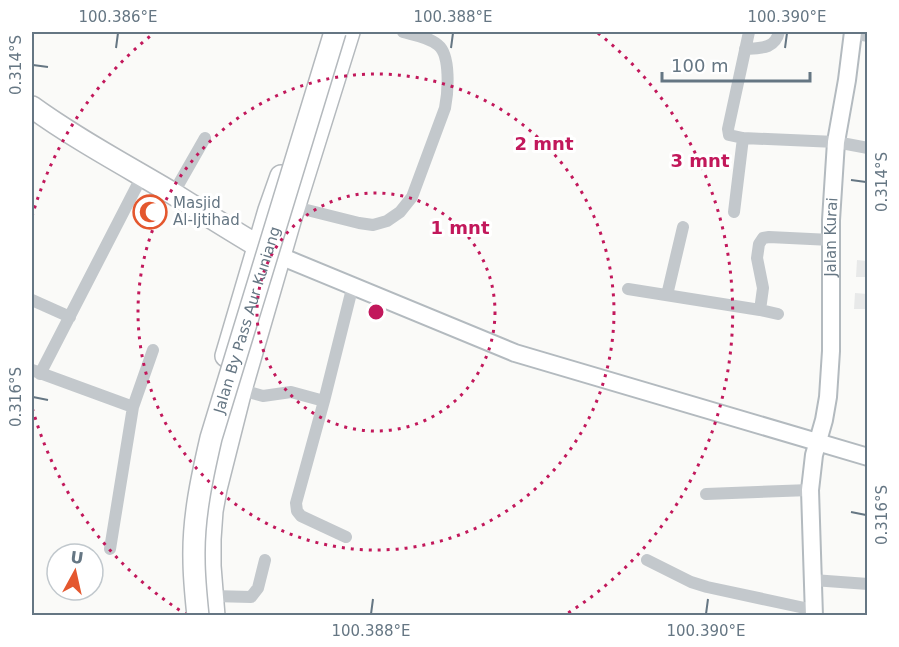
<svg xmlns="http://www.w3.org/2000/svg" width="899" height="647" font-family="'DejaVu Sans',sans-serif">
	<rect width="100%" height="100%" fill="#fafaf8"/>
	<!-- built -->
	<path fill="#e8e9e9" d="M 857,260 L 867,261 L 867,277 L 856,277 Z
		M 855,293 L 867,294 L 867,309 L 854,309 Z"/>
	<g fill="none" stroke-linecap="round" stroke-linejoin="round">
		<defs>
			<g id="secondary">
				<path d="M 280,256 L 515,353 L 868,457"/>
				<path id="s1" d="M 814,616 L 810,490 L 814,455 L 824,420 L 828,397 L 831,351 L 831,220 L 836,142 L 847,80 L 853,32"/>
			</g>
			<path id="highway" d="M 32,107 C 76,139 125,165 172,193 C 201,211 229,229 258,246
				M 226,356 L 269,210 L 281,176
				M 214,616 L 210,566 L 210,539 L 212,511 L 216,489 L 241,390 L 290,221 L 349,32"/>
		</defs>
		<!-- secondary casing -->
		<use href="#secondary" stroke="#b3babf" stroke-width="20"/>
		<!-- highway casing -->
		<use href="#highway" stroke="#b4b9bd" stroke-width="24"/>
		<!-- street -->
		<path stroke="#c3c8cc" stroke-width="12" d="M 749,32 L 728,129 L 729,135 L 743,138 L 836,142 L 868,148
			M 853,33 L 868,36
			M 745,49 C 761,48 775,49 779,32
			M 173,194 L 205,138
			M 295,207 L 359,223 L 373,225 L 387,221 L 400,212 L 412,197 L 445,108 C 448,93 451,55 438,45 C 429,37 414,35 403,32
			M 734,212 L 743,138
			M 628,289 L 760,310 L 778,314
			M 667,295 L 683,227
			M 32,300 L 70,317
			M 760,310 L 763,288 L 757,258 L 759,244 L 763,238 L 769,237 L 831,240
			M 32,370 L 133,407
			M 40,374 L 142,176
			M 241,390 L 263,396 L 291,392 L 324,401
			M 706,494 L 810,490
			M 346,537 L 301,516 L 297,511 L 296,503 L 324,401 L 353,285
			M 110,549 L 133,407 L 153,350
			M 647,560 L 691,582 L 707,587 L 814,610
			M 813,580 L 868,584
			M 213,596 L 251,597 L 258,588 L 265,560"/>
		<!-- secondary -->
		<use href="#secondary" stroke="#fff" stroke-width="16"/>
		<!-- highway -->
		<use href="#highway" stroke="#fff" stroke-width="21"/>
		<defs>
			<g id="highway-bridge">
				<path id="s2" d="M 198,616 C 196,597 194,578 194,559 C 193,518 202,477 211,438 L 335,32"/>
			</g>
		</defs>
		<!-- highway-bridge casing -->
		<use href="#highway-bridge" stroke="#b4b9bd" stroke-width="24" stroke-linecap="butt"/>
		<!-- highway-bridge -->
		<use href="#highway-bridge" stroke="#fff" stroke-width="21"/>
	</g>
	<!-- ticks -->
	<path fill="none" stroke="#657683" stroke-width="2" d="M 116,48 L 118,33M 451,48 L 453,33M 785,48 L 787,33M 33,65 L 48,67M 851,180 L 866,182M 33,397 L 48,400M 851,512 L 866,515M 371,614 L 373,599M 706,614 L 708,599"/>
	<!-- distance rings -->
	<g fill="none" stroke="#c2185b" stroke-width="3" stroke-dasharray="3 6">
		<circle cx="376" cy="312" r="119"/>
		<circle cx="376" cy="312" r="238"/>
		<path d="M187 615A357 357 0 0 1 32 407M32 217A357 357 0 0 1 154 33M598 33A357 357 0 0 1 565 615"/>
	</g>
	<!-- icons -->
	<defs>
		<symbol id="mosque-ring" viewBox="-11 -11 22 22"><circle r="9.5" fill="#fff" stroke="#e4572e" stroke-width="1.5"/><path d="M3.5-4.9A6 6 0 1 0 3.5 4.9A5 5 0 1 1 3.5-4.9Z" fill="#e4572e"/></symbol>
	</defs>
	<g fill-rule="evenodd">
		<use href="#mosque-ring" x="131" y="193" width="38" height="38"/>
	</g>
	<g text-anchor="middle" stroke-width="6" stroke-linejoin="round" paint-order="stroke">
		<!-- poi labels -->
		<g font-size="15" fill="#657683" stroke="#fff" text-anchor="start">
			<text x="173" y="208">Masjid<tspan x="173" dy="17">Al-Ijtihad</tspan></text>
		</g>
		<!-- street labels -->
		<g font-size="15" fill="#657683" stroke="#fff">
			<text dy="5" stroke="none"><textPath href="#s1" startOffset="381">Jalan Kurai</textPath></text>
			<text dy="5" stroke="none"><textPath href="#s2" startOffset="303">Jalan By Pass Aur Kuniang</textPath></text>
		</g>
	</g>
	<circle cx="376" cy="312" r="9" fill="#c2185b" stroke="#fff" stroke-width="3"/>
	<g font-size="18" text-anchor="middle" font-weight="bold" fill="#c2185b" stroke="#fff" stroke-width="6" stroke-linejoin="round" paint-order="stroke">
		<text x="544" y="150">2 mnt</text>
		<text x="700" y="167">3 mnt</text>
		<text x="460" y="234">1 mnt</text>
	</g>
	<!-- border -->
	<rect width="899" height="647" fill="none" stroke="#ffffff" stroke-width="66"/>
	<!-- north arrow -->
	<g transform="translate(75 572) rotate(8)"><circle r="28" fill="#ffffff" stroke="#c1c8cd" stroke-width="1.5"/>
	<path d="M0-4.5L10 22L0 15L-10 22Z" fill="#e4572e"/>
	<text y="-9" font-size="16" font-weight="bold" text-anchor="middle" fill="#657683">U</text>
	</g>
	<!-- scale -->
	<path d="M662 72v9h148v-9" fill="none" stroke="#657683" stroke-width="3"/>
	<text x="671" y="72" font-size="18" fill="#657683" stroke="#ffffff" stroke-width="4.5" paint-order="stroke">100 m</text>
	<rect x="33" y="33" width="833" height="581" fill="none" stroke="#657683" stroke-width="2"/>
	<g font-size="15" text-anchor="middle" fill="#657683">
		<text x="118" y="22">100.386°E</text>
		<text x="453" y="22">100.388°E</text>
		<text x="787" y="22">100.390°E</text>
		<text transform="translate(16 65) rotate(-90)" y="5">0.314°S</text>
		<text transform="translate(882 182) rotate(-90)" y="5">0.314°S</text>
		<text transform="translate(16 397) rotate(-90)" y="5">0.316°S</text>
		<text transform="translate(882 515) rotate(-90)" y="5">0.316°S</text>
		<text x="371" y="636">100.388°E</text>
		<text x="706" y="636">100.390°E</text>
	</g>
</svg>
